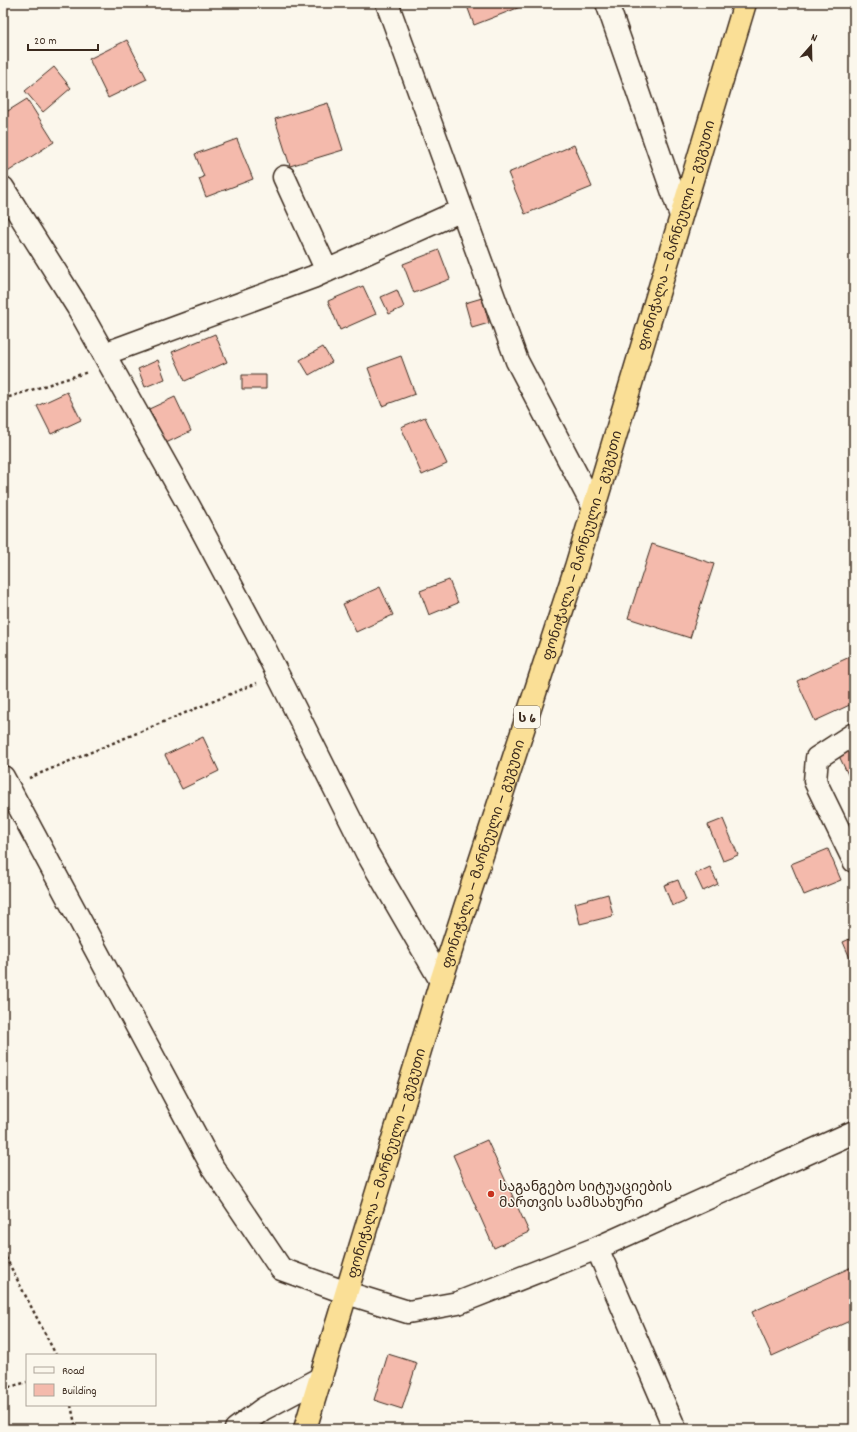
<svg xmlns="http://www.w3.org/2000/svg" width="857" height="1432" font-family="Dekko,'Noto Sans Georgian',sans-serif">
	<rect width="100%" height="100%" fill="#fbf7ec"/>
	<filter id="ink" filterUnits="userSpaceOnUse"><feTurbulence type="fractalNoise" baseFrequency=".025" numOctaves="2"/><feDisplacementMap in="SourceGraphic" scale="8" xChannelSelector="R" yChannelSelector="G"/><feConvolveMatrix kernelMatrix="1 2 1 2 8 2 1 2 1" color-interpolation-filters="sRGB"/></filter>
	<g filter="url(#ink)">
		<!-- building -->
		<path fill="#f4baac" stroke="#3b2a1e" d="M 466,3 L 518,3 L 520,7 L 474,25 Z
			M 127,40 L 147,79 L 108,98 L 89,59 Z
			M 54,67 L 71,88 L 43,112 L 25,91 Z
			M 27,99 L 54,142 L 6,173 L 3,168 L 3,114 Z
			M 328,103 L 343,150 L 290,166 L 275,119 Z
			M 237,139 L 253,179 L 206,197 L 199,179 L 204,177 L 195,154 Z
			M 574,145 L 592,187 L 525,214 L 508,173 Z
			M 439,250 L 450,279 L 414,293 L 403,264 Z
			M 363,286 L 376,314 L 340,330 L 328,301 Z
			M 397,290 L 404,307 L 389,314 L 381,297 Z
			M 482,298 L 489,323 L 472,328 L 465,303 Z
			M 215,334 L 227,362 L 185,381 L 172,352 Z
			M 323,347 L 332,362 L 309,375 L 300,360 Z
			M 401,356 L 415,394 L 382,406 L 368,368 Z
			M 158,360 L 165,379 L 145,387 L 138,369 Z
			M 242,375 L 266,375 L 266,389 L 242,389 Z
			M 67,392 L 81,420 L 51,434 L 37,406 Z
			M 175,397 L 191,431 L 166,443 L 149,409 Z
			M 425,417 L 447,464 L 422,475 L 401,427 Z
			M 652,544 L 714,564 L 690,638 L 628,618 Z
			M 449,580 L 458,603 L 429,615 L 420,591 Z
			M 380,587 L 393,615 L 356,632 L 343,604 Z
			M 854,655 L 854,703 L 815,721 L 797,681 Z
			M 203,737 L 219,771 L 182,789 L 165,755 Z
			M 854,749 L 854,782 L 852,783 L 839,756 Z
			M 723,819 L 738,855 L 723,861 L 708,825 Z
			M 828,849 L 841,880 L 804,895 L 791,864 Z
			M 710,867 L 718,884 L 703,891 L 695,874 Z
			M 678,880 L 686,900 L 672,906 L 664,885 Z
			M 608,894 L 613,916 L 580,924 L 575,903 Z
			M 854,937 L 854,965 L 853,965 L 843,942 Z
			M 487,1140 L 529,1232 L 494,1248 L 453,1155 Z
			M 854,1266 L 854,1319 L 772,1356 L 752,1312 Z
			M 388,1354 L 417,1363 L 402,1409 L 374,1400 Z"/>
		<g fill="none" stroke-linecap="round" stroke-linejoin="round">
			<defs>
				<path id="minor" d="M 387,3 L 517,361 L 594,508
					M 607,3 L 680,213
					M 284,177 L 327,271
					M 3,188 L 77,306 L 189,506 L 262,643 L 367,853 L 441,981
					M 104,354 L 313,277 L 462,210
					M 854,734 L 817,758 L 815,781 L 854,861
					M 3,777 L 213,1168 L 281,1269 L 347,1293 L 408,1312 L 458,1303 L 597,1248 L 854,1132
					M 597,1248 L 675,1429
					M 236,1429 L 263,1409 L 321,1378"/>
				<g id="highway">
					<path id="s1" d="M 305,1429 L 441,981 L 576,567 L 745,3"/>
				</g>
			</defs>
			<!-- minor casing -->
			<use href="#minor" stroke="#3b2a1e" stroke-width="25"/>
			<!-- highway casing -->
			<use href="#highway" stroke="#3b2a1e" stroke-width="25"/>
			<!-- path -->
			<path stroke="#3b2a1e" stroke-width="2.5" stroke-dasharray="3 3" stroke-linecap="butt" d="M 3,399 L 88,372
				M 29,778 L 257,683
				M 3,1252 L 56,1355
				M 3,1389 L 27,1382
				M 71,1405 L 76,1429"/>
			<!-- minor -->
			<use href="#minor" stroke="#fbf7ec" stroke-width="22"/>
			<!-- highway -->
			<use href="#highway" stroke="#fadf96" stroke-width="22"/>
		</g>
	</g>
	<!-- markers -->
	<circle fill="#c8321e" stroke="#fbf7ec" stroke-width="1.5" cx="491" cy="1194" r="4"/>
	<g text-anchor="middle" stroke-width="3" stroke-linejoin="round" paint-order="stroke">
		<!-- shield labels -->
		<rect fill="#fbf7ec" stroke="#75685c" stroke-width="1" x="514" y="706" width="26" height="22" rx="3"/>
		<g font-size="13" font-weight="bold" fill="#3b2a1e">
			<text x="527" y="722">ს 6</text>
		</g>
		<!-- street labels -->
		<g font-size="14" fill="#3b2a1e" stroke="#fbf7ec">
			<text dy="5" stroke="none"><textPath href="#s1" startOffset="1250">ფონიჭალა — მარნეული — გუგუთი</textPath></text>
			<text dy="5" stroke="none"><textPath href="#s1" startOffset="926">ფონიჭალა — მარნეული — გუგუთი</textPath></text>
			<text dy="5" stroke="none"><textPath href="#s1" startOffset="602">ფონიჭალა — მარნეული — გუგუთი</textPath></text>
			<text dy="5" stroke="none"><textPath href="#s1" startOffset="278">ფონიჭალა — მარნეული — გუგუთი</textPath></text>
		</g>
		<!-- poi labels -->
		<g font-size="14" fill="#3b2a1e" stroke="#fbf7ec" text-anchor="start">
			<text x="499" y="1191">საგანგებო სიტუაციების<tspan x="499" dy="16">მართვის სამსახური</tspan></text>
		</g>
	</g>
	<!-- margin -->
	<rect width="857" height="1432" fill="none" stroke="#fbf7ec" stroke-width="16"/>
	<rect x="8" y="8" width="841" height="1416" fill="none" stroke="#3b2a1e" stroke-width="1.5" filter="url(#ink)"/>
	<!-- legend -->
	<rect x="26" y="1354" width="130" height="52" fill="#fbf7ec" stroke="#aea59a"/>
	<rect x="34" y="1367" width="20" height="6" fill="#fbf7ec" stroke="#aea59a"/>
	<text x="62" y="1374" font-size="12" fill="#3b2a1e">Road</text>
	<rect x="34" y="1384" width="20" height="12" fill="#f4baac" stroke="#aea59a"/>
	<text x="62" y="1394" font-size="12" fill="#3b2a1e">Building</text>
	<!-- north arrow -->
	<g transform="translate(811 46) rotate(20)" stroke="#fbf7ec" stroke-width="3" paint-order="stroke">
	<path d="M0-3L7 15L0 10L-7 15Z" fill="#3b2a1e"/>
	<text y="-6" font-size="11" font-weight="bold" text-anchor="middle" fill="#3b2a1e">N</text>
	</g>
	<!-- scale -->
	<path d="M28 44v6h70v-6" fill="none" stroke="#3b2a1e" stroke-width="2"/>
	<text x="34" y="44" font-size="12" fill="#3b2a1e" stroke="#fbf7ec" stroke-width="3" paint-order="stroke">20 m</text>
</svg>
